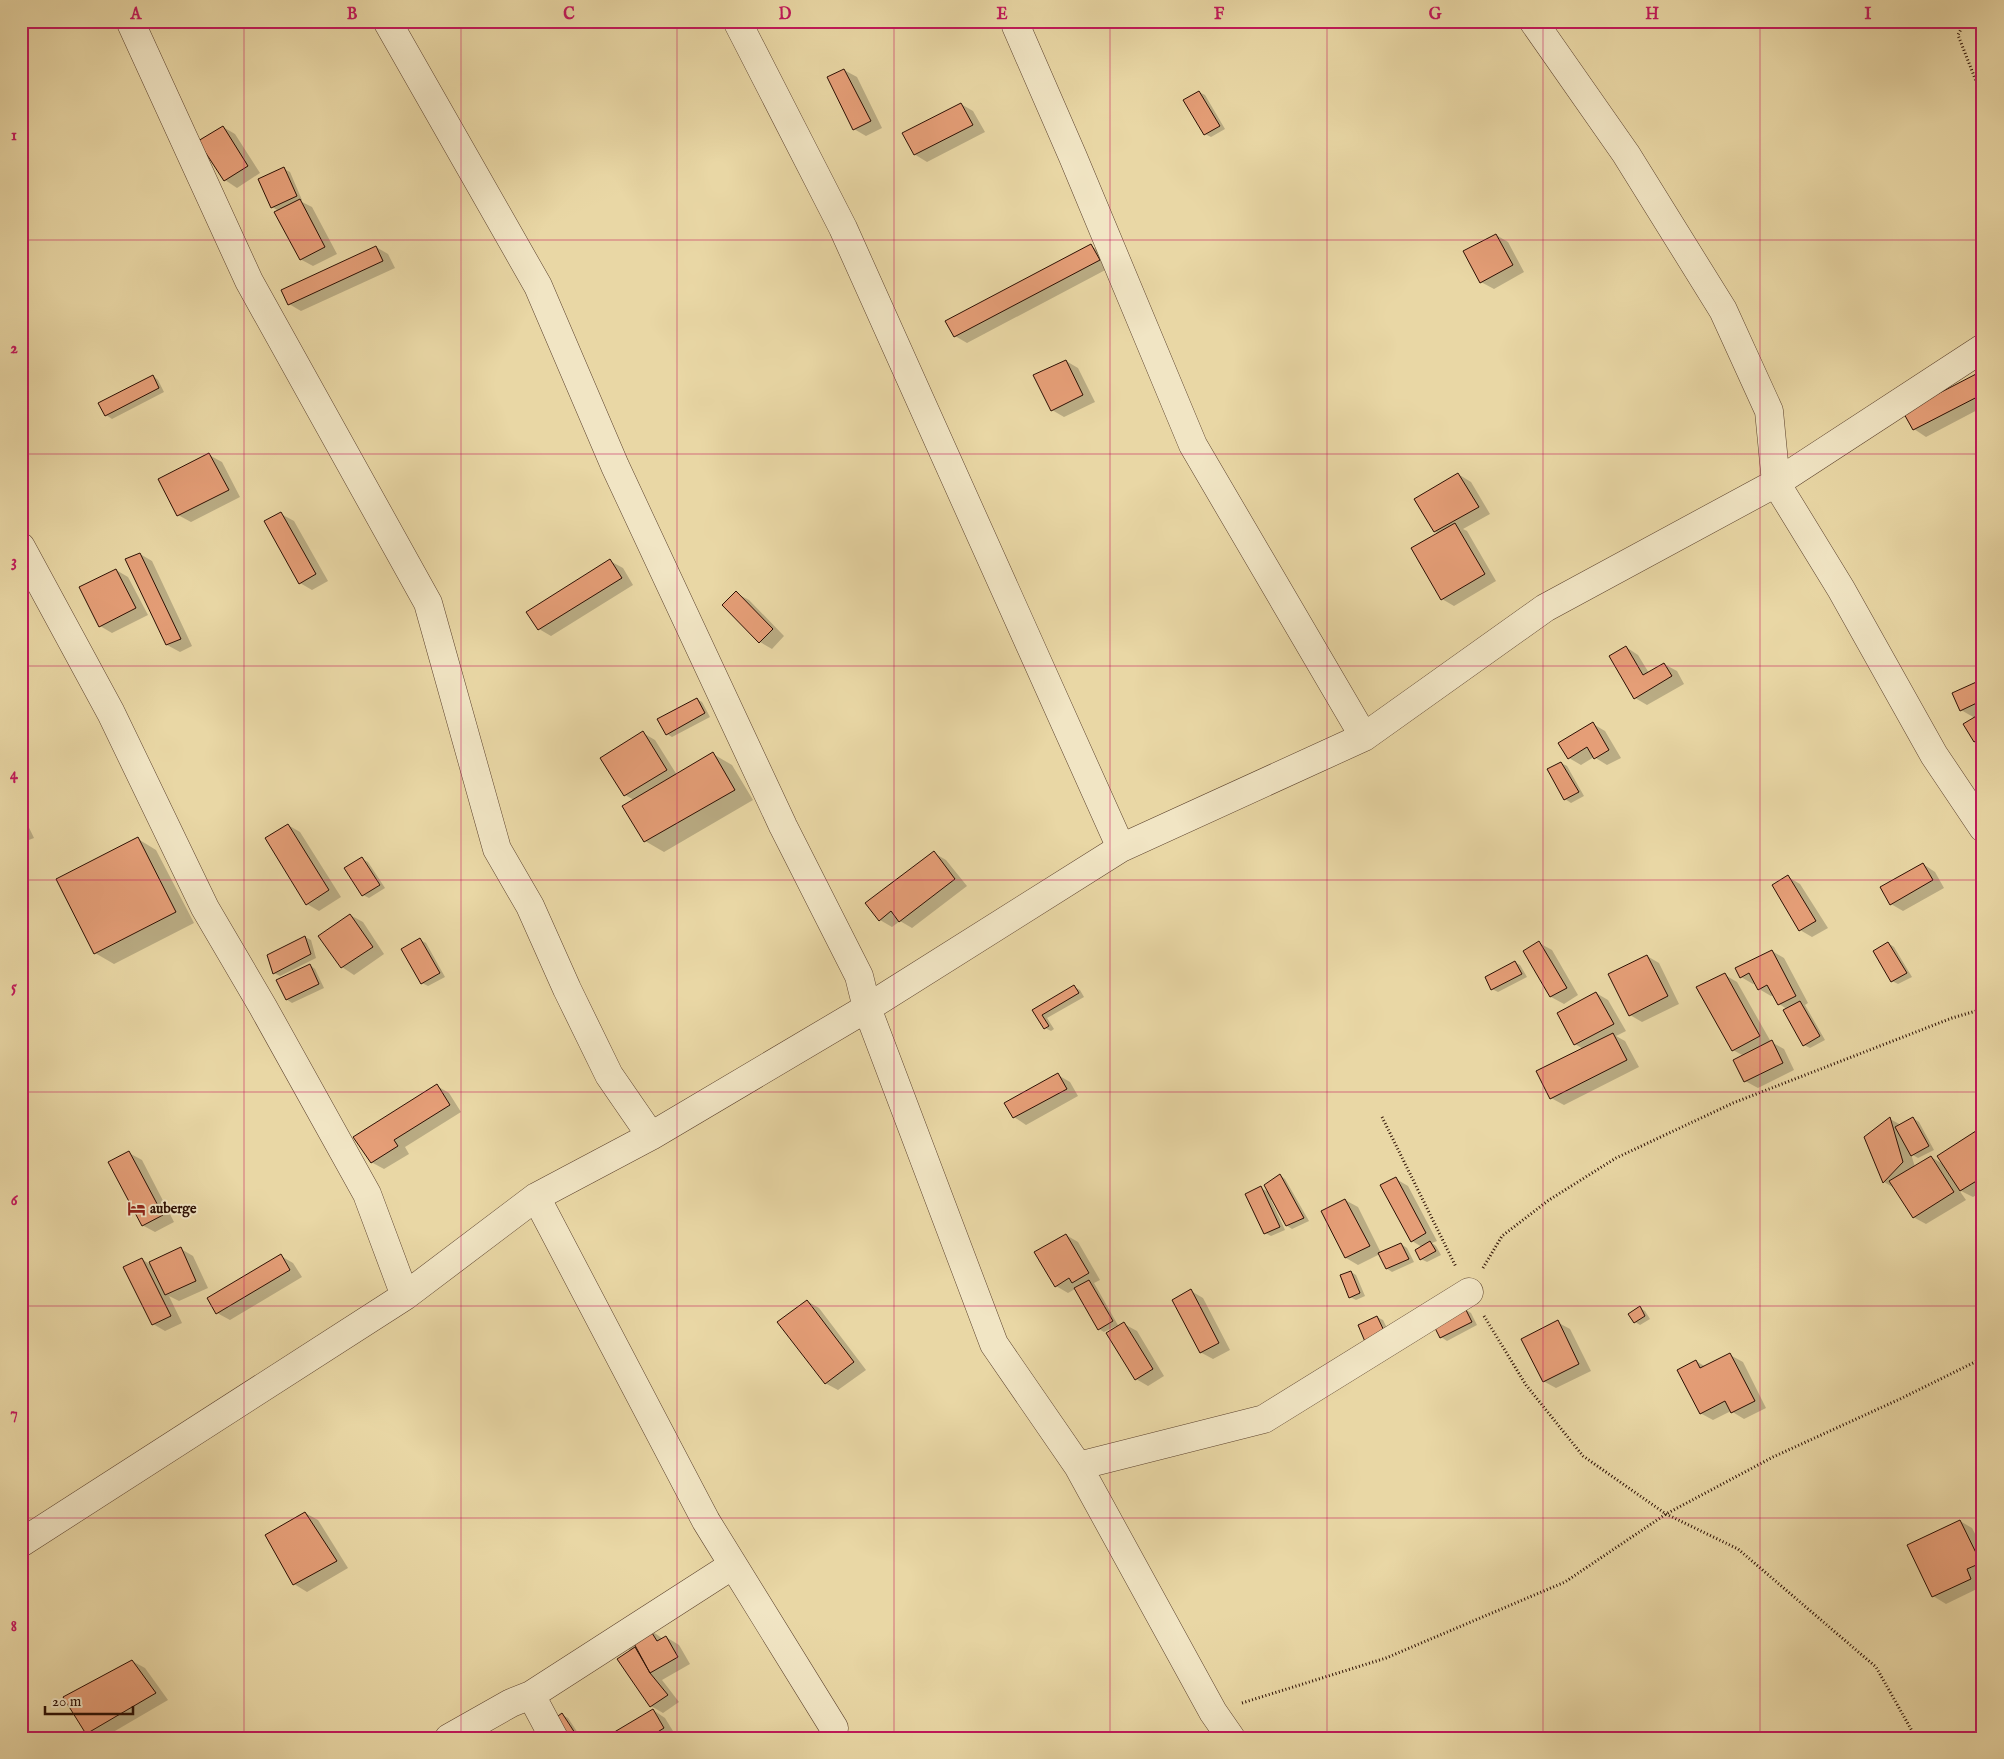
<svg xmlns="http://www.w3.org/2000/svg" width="2004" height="1759" font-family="'IM FELL English',serif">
	<rect width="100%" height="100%" fill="#e9d7a5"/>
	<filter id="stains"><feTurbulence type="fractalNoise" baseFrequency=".004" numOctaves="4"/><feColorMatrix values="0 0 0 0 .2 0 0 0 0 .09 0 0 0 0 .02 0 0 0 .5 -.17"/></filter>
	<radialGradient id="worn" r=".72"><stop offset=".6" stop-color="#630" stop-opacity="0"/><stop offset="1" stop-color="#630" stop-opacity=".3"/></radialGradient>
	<!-- shadow -->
	<path fill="#0003" d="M 844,70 L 857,77 L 882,128 L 866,136 L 854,129 Z
		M 1199,92 L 1205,95 L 1225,129 L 1211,137 L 1205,134 Z
		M 961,104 L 973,111 L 985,132 L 927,162 L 914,154 Z
		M 223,127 L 235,134 L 260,173 L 237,188 L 225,180 Z
		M 284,169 L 290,172 L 302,200 L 300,201 L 312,207 L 337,254 L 313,266 L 300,259 L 279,211 L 272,207 Z
		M 1496,235 L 1508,242 L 1524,272 L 1494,289 L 1481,282 Z
		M 1091,246 L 1103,253 L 1111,267 L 967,343 L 955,336 Z
		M 376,247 L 388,254 L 395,268 L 301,311 L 289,304 Z
		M 1066,361 L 1078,368 L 1095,402 L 1064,417 L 1052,410 Z
		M 1978,374 L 1983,377 L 1983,407 L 1926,437 L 1914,429 Z
		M 153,376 L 158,380 L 164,392 L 112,419 L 106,415 Z
		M 209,455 L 222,462 L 240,497 L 191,522 L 178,515 Z
		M 1458,474 L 1471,482 L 1490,514 L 1463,529 L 1467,531 L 1496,581 L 1454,606 L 1442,599 L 1438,534 L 1435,531 Z
		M 281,514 L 294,521 L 328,581 L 312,590 L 300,583 Z
		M 140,554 L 152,561 L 192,646 L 180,652 L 167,645 L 127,560 Z
		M 610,561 L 623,568 L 633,585 L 551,636 L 539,629 Z
		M 116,570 L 128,577 L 148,615 L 112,633 L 100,626 Z
		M 736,593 L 749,600 L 784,636 L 772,649 L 760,642 Z
		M 1626,647 L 1638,655 L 1649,673 L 1664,664 L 1677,671 L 1684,684 L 1647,705 L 1635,698 Z
		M 1983,681 L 1983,713 L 1977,716 L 1983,719 L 1983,744 L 1981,745 L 1975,741 L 1975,718 L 1961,710 Z
		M 697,699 L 702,702 L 710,717 L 672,737 L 667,734 Z
		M 1593,724 L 1605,731 L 1621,758 L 1607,765 L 1594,757 L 1581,765 L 1569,758 Z
		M 643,733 L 655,740 L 677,775 L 713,754 L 732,765 L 753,800 L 664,852 L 645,841 L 634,800 L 625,795 L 602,759 Z
		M 1561,763 L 1567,766 L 1584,796 L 1571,803 L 1565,799 Z
		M 21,811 L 34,838 L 21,843 Z
		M 288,825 L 300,832 L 341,897 L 319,911 L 307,904 Z
		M 138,839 L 156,850 L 194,923 L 114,964 L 95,953 Z
		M 934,853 L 946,860 L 967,886 L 912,928 L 900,921 L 892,927 L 880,920 Z
		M 362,859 L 368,862 L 385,888 L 369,898 L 363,895 Z
		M 1923,864 L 1935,872 L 1944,888 L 1903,911 L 1891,904 Z
		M 1788,877 L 1800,884 L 1828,928 L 1812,937 L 1800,930 Z
		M 350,915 L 363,922 L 384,954 L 354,975 L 342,967 L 320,936 Z
		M 305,937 L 311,940 L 316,958 L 280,976 L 274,973 Z
		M 420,940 L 426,943 L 445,977 L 428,986 L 422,983 Z
		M 1539,943 L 1552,950 L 1578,995 L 1564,1004 L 1551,997 L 1525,951 Z
		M 1888,943 L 1894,947 L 1912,977 L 1898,984 L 1892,981 Z
		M 1772,951 L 1784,958 L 1808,1003 L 1805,1005 L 1825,1040 L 1810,1048 L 1804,1045 L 1787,1009 L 1779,1004 L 1774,995 L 1771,996 L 1759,989 L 1756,983 L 1753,984 L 1741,977 Z
		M 1647,956 L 1659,963 L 1679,1004 L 1642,1022 L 1630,1015 Z
		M 1514,962 L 1520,965 L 1527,977 L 1498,992 L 1492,989 Z
		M 310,965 L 315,969 L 324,988 L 292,1003 L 286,999 Z
		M 1725,975 L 1737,982 L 1771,1042 L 1784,1049 L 1794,1070 L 1758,1088 L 1745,1081 L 1744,1056 L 1733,1050 Z
		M 1074,987 L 1080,990 L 1084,997 L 1047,1018 L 1054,1029 L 1051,1031 L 1045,1028 L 1034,1011 Z
		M 1596,993 L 1608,1000 L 1626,1031 L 1616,1036 L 1625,1041 L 1639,1067 L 1564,1105 L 1551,1098 L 1583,1049 L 1575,1044 Z
		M 1058,1075 L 1070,1082 L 1078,1096 L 1026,1125 L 1014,1117 Z
		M 437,1086 L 449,1093 L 461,1112 L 405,1147 L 409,1154 L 384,1169 L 371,1162 Z
		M 1913,1118 L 1919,1122 L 1934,1150 L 1918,1158 L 1911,1154 L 1915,1167 L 1931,1157 L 1943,1164 L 1979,1130 L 1983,1133 L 1983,1191 L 1973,1197 L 1959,1190 L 1966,1200 L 1926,1224 L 1913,1217 L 1896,1189 L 1884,1182 L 1890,1119 L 1901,1125 Z
		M 129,1153 L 142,1160 L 174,1222 L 155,1232 L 142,1225 Z
		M 1280,1175 L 1285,1179 L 1309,1221 L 1292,1229 L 1286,1225 L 1273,1200 L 1271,1200 L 1285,1230 L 1271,1236 L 1265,1233 L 1261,1188 L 1270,1193 Z
		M 1396,1179 L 1408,1186 L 1437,1241 L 1432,1243 L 1436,1246 L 1441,1255 L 1427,1262 L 1421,1259 L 1422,1247 L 1412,1241 Z
		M 1345,1200 L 1358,1207 L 1381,1253 L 1401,1244 L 1407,1248 L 1414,1262 L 1392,1272 L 1386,1268 L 1380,1254 L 1358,1265 L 1346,1258 L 1322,1211 Z
		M 1066,1235 L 1078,1242 L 1100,1280 L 1094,1283 L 1119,1327 L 1124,1324 L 1137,1331 L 1164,1376 L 1148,1386 L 1136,1379 L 1116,1326 L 1104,1332 L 1099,1329 L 1075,1289 L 1068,1293 L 1056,1286 Z
		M 181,1249 L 193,1256 L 208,1288 L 179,1301 L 169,1296 L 182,1323 L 165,1331 L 153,1324 L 142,1259 L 149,1264 Z
		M 281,1256 L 293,1263 L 302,1277 L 230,1320 L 217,1313 Z
		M 1351,1272 L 1356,1275 L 1365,1296 L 1356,1300 L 1350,1297 Z
		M 1191,1291 L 1203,1298 L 1230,1350 L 1213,1359 L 1200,1352 Z
		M 807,1301 L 819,1308 L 866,1370 L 838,1390 L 825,1383 Z
		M 1640,1308 L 1645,1311 L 1650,1319 L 1640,1325 L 1635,1322 Z
		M 1465,1309 L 1471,1313 L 1477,1325 L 1447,1341 L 1441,1337 Z
		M 1377,1317 L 1383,1320 L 1392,1338 L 1373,1347 Z
		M 1557,1322 L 1570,1329 L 1591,1371 L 1556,1388 L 1543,1381 Z
		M 1730,1355 L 1743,1362 L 1766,1408 L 1744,1419 L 1731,1411 L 1713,1420 L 1700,1413 L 1696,1361 L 1706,1367 Z
		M 305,1513 L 318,1520 L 348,1568 L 307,1592 L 294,1584 L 267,1535 Z
		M 1960,1521 L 1972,1528 L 1983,1549 L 1983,1574 L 1978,1576 L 1983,1586 L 1946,1604 L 1933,1596 L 1908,1546 Z
		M 649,1629 L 663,1639 L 666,1637 L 679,1645 L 690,1664 L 662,1680 L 679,1702 L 663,1713 L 651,1706 L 632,1651 L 628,1649 Z
		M 132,1661 L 145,1668 L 168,1700 L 103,1738 L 95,1738 L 86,1733 Z
		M 653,1710 L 665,1718 L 676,1736 L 672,1738 L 608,1738 Z
		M 562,1715 L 568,1718 L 580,1736 L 562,1738 Z
		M 69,1735 L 74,1738 L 63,1738 Z"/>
	<!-- building -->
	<path fill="#e59e77" stroke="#2c0f03" d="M 844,69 L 871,121 L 853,130 L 827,77 Z
		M 1199,91 L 1220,126 L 1204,135 L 1183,100 Z
		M 961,103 L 973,125 L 914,155 L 902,133 Z
		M 223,126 L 248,166 L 224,181 L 198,141 Z
		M 284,167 L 297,196 L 271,208 L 258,179 Z
		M 300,199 L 325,247 L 300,260 L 274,212 Z
		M 1496,234 L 1513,265 L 1480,283 L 1463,251 Z
		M 1091,244 L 1100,260 L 954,337 L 945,321 Z
		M 376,246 L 383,261 L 288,305 L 281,290 Z
		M 1066,360 L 1083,395 L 1051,411 L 1033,375 Z
		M 1978,373 L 1983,381 L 1983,394 L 1913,430 L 1903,412 Z
		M 153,375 L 159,388 L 105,416 L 98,403 Z
		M 209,453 L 229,490 L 177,516 L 158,479 Z
		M 1458,473 L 1479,507 L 1434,532 L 1414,499 Z
		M 281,512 L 316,574 L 299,584 L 264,521 Z
		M 1455,523 L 1485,574 L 1441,600 L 1411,548 Z
		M 140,553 L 181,639 L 166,645 L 125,559 Z
		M 610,559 L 622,578 L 538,630 L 526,612 Z
		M 116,569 L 136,608 L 99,627 L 79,587 Z
		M 736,591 L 773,629 L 759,643 L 722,605 Z
		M 1626,646 L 1643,675 L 1664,663 L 1672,676 L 1634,699 L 1609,656 Z
		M 1983,679 L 1983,700 L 1960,711 L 1952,693 Z
		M 697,698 L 705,713 L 666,735 L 657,719 Z
		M 1978,715 L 1983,722 L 1983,737 L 1974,742 L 1963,724 Z
		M 1593,722 L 1609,750 L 1594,759 L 1587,747 L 1568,759 L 1558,743 Z
		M 643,731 L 667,770 L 624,796 L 600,758 Z
		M 713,752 L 735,790 L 644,842 L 622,806 Z
		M 1561,762 L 1579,792 L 1564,800 L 1547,769 Z
		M 21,819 L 28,835 L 21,838 Z
		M 288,824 L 329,890 L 306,905 L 265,838 Z
		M 138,837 L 176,912 L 94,954 L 56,879 Z
		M 934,851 L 955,879 L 899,922 L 891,911 L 879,921 L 865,903 Z
		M 362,857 L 380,885 L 362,896 L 344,868 Z
		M 1923,863 L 1933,880 L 1890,905 L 1880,887 Z
		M 1788,875 L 1816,921 L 1799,931 L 1772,885 Z
		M 350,914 L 373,947 L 341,968 L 318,936 Z
		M 305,936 L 311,954 L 273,974 L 267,955 Z
		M 420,938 L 440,973 L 421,984 L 401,949 Z
		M 1539,941 L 1567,988 L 1550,997 L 1523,951 Z
		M 1888,942 L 1907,973 L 1891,982 L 1873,951 Z
		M 1772,950 L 1796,996 L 1778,1005 L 1767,985 L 1758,990 L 1749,973 L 1740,978 L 1735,968 Z
		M 1647,955 L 1668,996 L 1629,1016 L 1608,974 Z
		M 1515,961 L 1522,974 L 1491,990 L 1485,977 Z
		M 310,964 L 319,984 L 286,1000 L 276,980 Z
		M 1725,973 L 1760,1036 L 1732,1051 L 1696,987 Z
		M 1074,985 L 1079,993 L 1042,1015 L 1049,1026 L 1044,1029 L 1032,1010 Z
		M 1596,992 L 1614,1024 L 1574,1045 L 1557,1013 Z
		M 1800,1001 L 1820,1036 L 1803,1046 L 1783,1010 Z
		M 1613,1033 L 1627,1060 L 1550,1099 L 1536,1071 Z
		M 1772,1040 L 1783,1063 L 1744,1082 L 1733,1060 Z
		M 1058,1073 L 1067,1089 L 1013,1118 L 1004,1103 Z
		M 437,1084 L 450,1105 L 394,1140 L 398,1146 L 371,1163 L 353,1137 Z
		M 1890,1117 L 1903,1162 L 1883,1183 L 1864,1137 Z
		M 1913,1117 L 1929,1146 L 1911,1156 L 1895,1127 Z
		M 1979,1129 L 1983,1135 L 1983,1177 L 1960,1191 L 1937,1156 Z
		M 129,1151 L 163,1215 L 142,1226 L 108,1162 Z
		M 1931,1156 L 1954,1192 L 1913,1218 L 1889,1181 Z
		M 1280,1174 L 1304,1218 L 1286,1226 L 1264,1185 Z
		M 1396,1177 L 1426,1233 L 1411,1242 L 1380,1185 Z
		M 1261,1186 L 1280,1227 L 1264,1234 L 1245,1194 Z
		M 1345,1199 L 1370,1246 L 1345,1258 L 1321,1211 Z
		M 1066,1234 L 1089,1273 L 1072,1283 L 1069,1278 L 1055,1287 L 1034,1252 Z
		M 1430,1241 L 1436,1251 L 1420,1260 L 1415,1250 Z
		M 1401,1243 L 1409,1259 L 1386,1269 L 1378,1253 Z
		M 181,1247 L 196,1281 L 165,1295 L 149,1262 Z
		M 281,1254 L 290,1270 L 216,1314 L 207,1298 Z
		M 142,1258 L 171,1316 L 152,1325 L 123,1267 Z
		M 1351,1271 L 1360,1293 L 1349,1298 L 1340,1275 Z
		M 1089,1280 L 1113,1321 L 1098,1330 L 1074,1288 Z
		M 1191,1289 L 1219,1343 L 1200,1353 L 1172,1300 Z
		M 807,1300 L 854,1362 L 825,1384 L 777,1322 Z
		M 1640,1306 L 1645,1316 L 1634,1323 L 1628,1314 Z
		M 1465,1308 L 1472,1322 L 1440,1338 L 1433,1324 Z
		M 1377,1316 L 1386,1335 L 1366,1344 L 1358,1325 Z
		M 1558,1320 L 1579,1364 L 1543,1382 L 1521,1339 Z
		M 1124,1322 L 1153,1369 L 1135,1380 L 1106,1333 Z
		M 1730,1353 L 1755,1401 L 1731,1413 L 1725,1401 L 1700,1414 L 1677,1370 L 1696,1360 L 1700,1368 Z
		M 305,1512 L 337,1561 L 293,1585 L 265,1535 Z
		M 1960,1520 L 1981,1563 L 1967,1569 L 1971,1579 L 1932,1597 L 1907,1545 Z
		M 649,1628 L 657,1641 L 666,1636 L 678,1657 L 650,1673 L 631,1638 Z
		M 635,1647 L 650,1673 L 668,1695 L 650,1707 L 617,1659 Z
		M 132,1660 L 156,1693 L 86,1734 L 63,1697 Z
		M 653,1709 L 664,1728 L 648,1738 L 606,1737 Z
		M 562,1713 L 575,1733 L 567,1738 L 550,1722 Z"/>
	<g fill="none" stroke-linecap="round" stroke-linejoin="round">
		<defs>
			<path id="street" d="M 130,21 L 249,281 L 428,603 L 497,849 L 530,906 L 567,989 L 609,1075 L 651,1136
				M 387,21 L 538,286 L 615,466 L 783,826 L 859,976 L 867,1008 L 994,1344 L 1078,1466 L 1213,1712 L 1231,1738
				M 737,21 L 843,228 L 1121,848
				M 1533,21 L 1626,154 L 1723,310 L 1769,411 L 1776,483 L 1841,589 L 1934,755 L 1983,828
				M 1016,26 L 1073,157 L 1193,445 L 1364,737
				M 21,547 L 111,713 L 205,908 L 263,1007 L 367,1194 L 405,1296
				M 536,1197 L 706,1521 L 834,1728
				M 1078,1466 L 1264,1419 L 1469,1292
				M 21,1543 L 405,1296 L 536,1197 L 651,1136 L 867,1008 L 1121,848 L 1364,737 L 1545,608 L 1776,483 L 1983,348
				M 531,1695 L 554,1738
				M 449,1738 L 511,1703 L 531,1695 L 733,1565"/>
		</defs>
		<!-- street casing -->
		<use href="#street" stroke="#5b412c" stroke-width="29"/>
		<!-- path -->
		<path stroke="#2c0f03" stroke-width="3" stroke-dasharray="1 2.5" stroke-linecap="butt" d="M 1965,21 L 1958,35 L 1983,99
			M 1382,1117 L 1456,1267
			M 1483,1268 L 1502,1236 L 1549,1200 L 1616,1158 L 1733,1103 L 1952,1018 L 1983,1009
			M 1484,1316 L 1526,1385 L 1583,1456 L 1666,1514 L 1738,1549 L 1876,1667 L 1916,1738
			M 1242,1703 L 1386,1658 L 1565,1582 L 1666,1514 L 1773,1457 L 1900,1399 L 1983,1358"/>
		<!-- street -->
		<use href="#street" stroke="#f1e5c4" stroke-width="28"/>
	</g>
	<!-- grid -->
	<path fill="none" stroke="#c2185b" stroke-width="1" stroke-opacity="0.55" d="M 244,21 L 244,1738M 461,21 L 461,1738M 677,21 L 677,1738M 894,21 L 894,1738M 1110,21 L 1110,1738M 1327,21 L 1327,1738M 1543,21 L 1543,1738M 1760,21 L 1760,1738M 21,240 L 1983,240M 21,454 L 1983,454M 21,666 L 1983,666M 21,880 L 1983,880M 21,1092 L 1983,1092M 21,1306 L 1983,1306M 21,1518 L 1983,1518"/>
	<!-- icons -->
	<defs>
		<symbol id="hotel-bare" viewBox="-9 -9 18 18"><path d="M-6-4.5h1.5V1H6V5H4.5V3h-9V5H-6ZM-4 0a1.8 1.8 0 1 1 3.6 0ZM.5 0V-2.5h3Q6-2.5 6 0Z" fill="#8f2418" stroke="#f1e5c4" stroke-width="2.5" paint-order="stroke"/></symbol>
	</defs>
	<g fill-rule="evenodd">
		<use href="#hotel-bare" x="124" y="1196" width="25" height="25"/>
	</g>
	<g text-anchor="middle" stroke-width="4" stroke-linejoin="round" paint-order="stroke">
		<!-- poi labels -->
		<g font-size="14" font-weight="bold" fill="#2c0f03" stroke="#f1e5c4" text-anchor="start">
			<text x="150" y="1213">auberge</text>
		</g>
	</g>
	<!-- margin -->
	<rect width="2004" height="1759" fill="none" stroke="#e9d7a5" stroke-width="55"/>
	<!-- scale -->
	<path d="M45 1706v8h88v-8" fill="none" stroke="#2c0f03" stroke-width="2.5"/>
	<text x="52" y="1706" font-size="15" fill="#2c0f03" stroke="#f1e5c4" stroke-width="4" paint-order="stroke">20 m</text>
	<rect x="28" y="28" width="1948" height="1704" fill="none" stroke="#c2185b" stroke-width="2"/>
	<g font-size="16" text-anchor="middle" font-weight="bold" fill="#c2185b">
		<text x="136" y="19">A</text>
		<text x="352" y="19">B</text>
		<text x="569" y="19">C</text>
		<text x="785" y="19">D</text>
		<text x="1002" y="19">E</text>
		<text x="1219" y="19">F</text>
		<text x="1435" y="19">G</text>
		<text x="1652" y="19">H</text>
		<text x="1868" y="19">I</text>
		<text x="14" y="140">1</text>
		<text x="14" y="353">2</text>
		<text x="14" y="566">3</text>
		<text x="14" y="779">4</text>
		<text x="14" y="992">5</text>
		<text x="14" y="1205">6</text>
		<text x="14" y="1418">7</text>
		<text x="14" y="1631">8</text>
	</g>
	<rect width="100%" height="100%" filter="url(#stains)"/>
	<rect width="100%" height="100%" fill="url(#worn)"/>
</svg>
